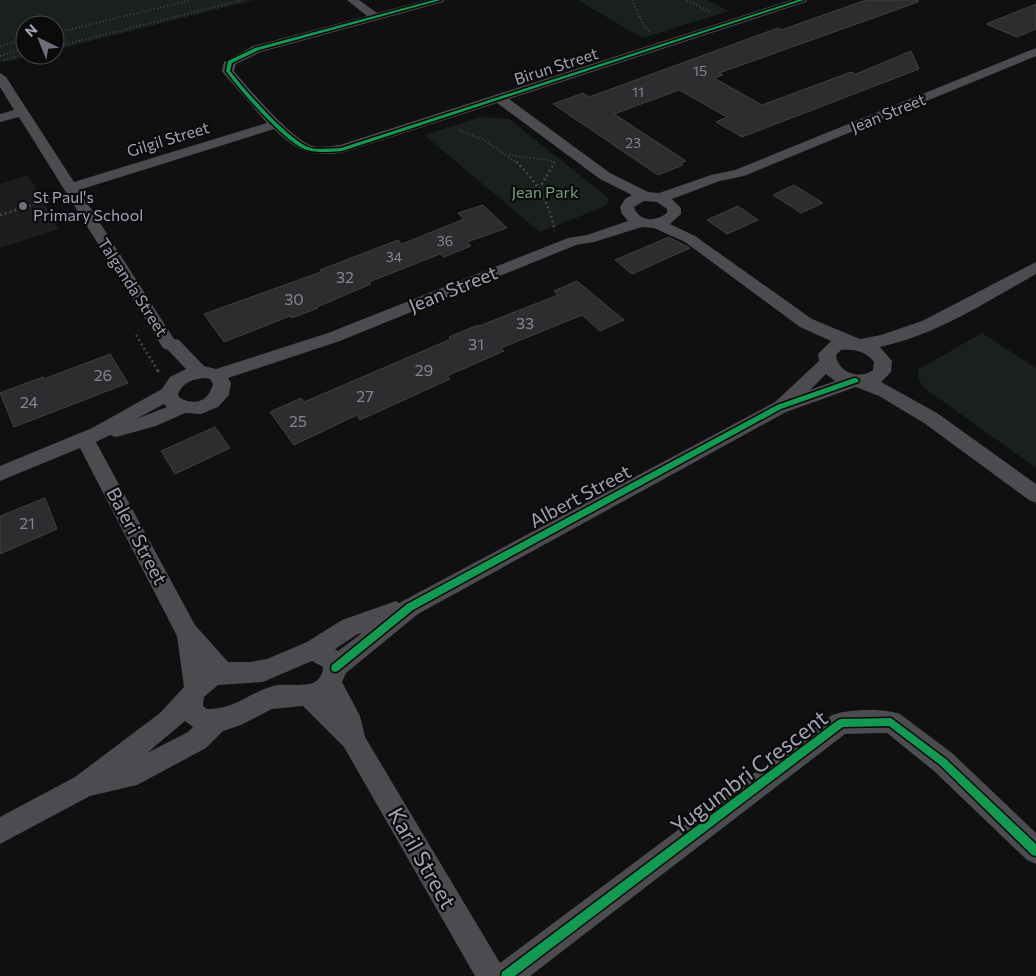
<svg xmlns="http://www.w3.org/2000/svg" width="1036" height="976" font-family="Commissioner,sans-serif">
	<rect width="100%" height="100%" fill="#101011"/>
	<!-- built -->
	<path fill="#1d1d1f" d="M 28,175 L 59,229 L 0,248 L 0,184 Z"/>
	<!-- green -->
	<path fill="#1a211c" d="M 0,0 L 254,0 L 55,50 L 55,25 L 25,25 L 25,55 L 34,55 L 0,63 Z
		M 578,0 L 707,0 L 729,11 L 642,38 Z
		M 481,117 L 509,119 L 606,196 L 609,202 L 603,207 L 540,232 L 424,135 Z
		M 982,333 L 1036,368 L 1036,468 L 923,387 L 918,377 L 919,369 Z"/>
	<!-- building -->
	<path fill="#2d2d2f" stroke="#404045" d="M 866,0 L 918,0 L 918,2 L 719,73 L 723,75 L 714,78 L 762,105 L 851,72 L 856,74 L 911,51 L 919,69 L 742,137 L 716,122 L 727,117 L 679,90 L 614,114 L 686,161 L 681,163 L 683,165 L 658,175 L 553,104 L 583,93 L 589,97 L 778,28 L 781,30 Z
		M 1036,4 L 1036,29 L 1017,37 L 986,24 Z
		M 794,185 L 823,203 L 801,213 L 773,195 Z
		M 483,205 L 507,228 L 467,242 L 471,246 L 444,257 L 440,254 L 369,282 L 371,284 L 317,307 L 318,308 L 292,318 L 290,316 L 224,342 L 204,314 L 321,272 L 320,270 L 398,240 L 402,244 L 464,219 L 458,213 Z
		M 738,206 L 758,220 L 727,234 L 707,220 Z
		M 669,237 L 690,248 L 632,274 L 615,260 Z
		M 577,281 L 624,320 L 600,331 L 582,315 L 501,348 L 504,351 L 447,376 L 450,379 L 360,420 L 357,415 L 294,445 L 270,412 L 301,398 L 304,402 L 451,339 L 449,337 L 478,325 L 479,326 L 558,295 L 554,291 Z
		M 110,354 L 128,383 L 14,427 L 0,393 L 43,377 L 44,379 Z
		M 215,427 L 230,448 L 175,474 L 161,451 Z
		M 45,498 L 57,529 L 0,554 L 0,516 Z"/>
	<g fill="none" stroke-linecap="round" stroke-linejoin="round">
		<!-- path-far2 -->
		<path stroke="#46464b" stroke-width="2" stroke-dasharray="1 2.5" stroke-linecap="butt" d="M 632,0 L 644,26 L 650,32
			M 687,0 L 710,12
			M 55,33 L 191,0
			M 55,35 L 58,39 L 55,40
			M 0,46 L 25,40
			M 55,47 L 242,0
			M 0,56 L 25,48
			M 4,60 L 25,54
			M 459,130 L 486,141 L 517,163
			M 509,155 L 552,161
			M 554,163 L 555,161"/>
		<!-- path-far1 -->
		<path stroke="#46464b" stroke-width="2.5" stroke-dasharray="2 3" stroke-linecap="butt" d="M 516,162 C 537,181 549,203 555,231
			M 539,189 L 555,162
			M 0,215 L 53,198
			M 136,335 L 158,371"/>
		<!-- path -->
		<path stroke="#46464b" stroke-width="3" stroke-dasharray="2.5 4" stroke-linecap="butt" d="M 157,370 L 159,372"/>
		<!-- street -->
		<path fill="#4b4b50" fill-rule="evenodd" d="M 347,0 L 359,0 L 377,13 L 427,0 L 444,0 L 443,2 L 261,52 L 236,64 L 234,71 C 248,88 293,141 313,146 C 322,148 332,146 340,145 L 791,0 L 807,0 L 806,2 L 509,99 L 610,173 L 648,192 L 659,193 L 711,175 L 735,170 L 1036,48 L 1036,56 L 744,176 L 720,181 L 672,199 L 681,208 L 681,214 L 670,224 L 695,236 L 812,319 L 860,339 L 881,335 L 922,321 L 1036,262 L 1036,274 C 986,302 936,335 880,347 L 892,361 L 891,372 L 881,382 L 937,413 L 1036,484 L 1036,503 L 1029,500 L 924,423 L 879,396 L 856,387 L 786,412 L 418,614 L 346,673 L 342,682 L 360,716 L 365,737 L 500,963 L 832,715 C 848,709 884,708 900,714 L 952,753 L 1036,833 L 1036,864 L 1027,860 L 934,771 L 887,733 L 845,734 L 530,976 L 475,976 L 344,747 L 303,706 L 272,709 L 241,725 L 223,731 L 206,748 L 137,785 L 90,796 L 0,844 L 0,817 L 75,777 L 160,713 L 184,687 L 177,636 L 80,448 L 0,481 L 0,466 L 92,428 L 162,389 L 170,377 L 186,369 L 168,350 L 163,348 L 19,117 L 0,122 L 0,114 L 14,110 L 0,87 L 0,73 L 6,77 L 74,182 L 267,123 L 224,74 L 222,71 L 224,62 L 253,46 L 367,16 ZM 497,103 L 600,179 L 632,195 L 625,199 L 620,207 L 622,214 L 628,221 L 587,235 L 568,238 L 328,333 L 216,369 L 204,366 L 179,340 L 174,339 L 79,190 L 274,129 C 298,152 309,156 342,153 ZM 644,201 L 657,202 L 667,209 L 667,213 C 656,222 639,222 634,207 ZM 642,227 L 654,228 L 685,242 L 800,327 L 831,341 L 818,354 L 819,361 L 775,402 L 399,603 L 396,601 L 342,620 L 307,642 L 267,659 L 250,662 L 228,662 L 195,625 L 96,442 L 110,435 L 116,437 L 156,426 L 185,413 L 201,414 L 218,407 L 229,395 L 231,383 L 228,378 L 340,341 L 576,245 L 594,242 ZM 841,350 C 855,349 865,351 874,362 L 873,370 C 860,380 838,373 836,355 ZM 826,374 L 835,381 L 810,390 ZM 205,378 L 210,379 L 213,384 C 209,401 194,407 179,397 L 178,394 C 183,382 193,379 205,378 ZM 164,404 L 167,407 L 136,419 ZM 362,633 L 338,651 L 335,649 L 358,634 ZM 312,661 L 323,667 C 323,674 319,680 313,683 C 301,687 286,683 273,686 C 249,693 233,710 207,709 L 203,706 L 204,697 L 218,685 L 263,682 ZM 185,721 L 193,727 L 188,732 L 147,753 Z"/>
		<defs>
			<path id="cycleway" d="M 434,0 L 441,0 L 259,50 L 232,63 L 230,71 C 244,89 290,142 311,148 C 320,150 332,148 341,148 L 798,0 L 804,0 L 342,151 C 330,152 318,153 307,150 C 285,143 240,90 226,71 L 228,61 L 255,48 Z
				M 854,378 L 856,378 L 859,380 L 858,382 L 781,409 L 413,610 L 338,671 L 335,672 L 332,671 L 331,668 L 332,665 L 407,604 L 777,405 Z
				M 891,718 L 946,759 L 1036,844 L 1036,856 L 1032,855 L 940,765 L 889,726 L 843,727 L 515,976 L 501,976 L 502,972 L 838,720 L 841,719 Z"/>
		</defs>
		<!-- cycleway casing -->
		<use href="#cycleway" stroke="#0b0b0c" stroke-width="3"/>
		<!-- cycleway -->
		<use href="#cycleway" fill="#139951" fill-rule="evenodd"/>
	</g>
	<!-- markers -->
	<circle fill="#6e6f7a" stroke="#0b0b0c" stroke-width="2" cx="23" cy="206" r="5"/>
	<g text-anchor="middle" stroke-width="4.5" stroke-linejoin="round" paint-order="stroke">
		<!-- far-number labels -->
		<g font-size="14" fill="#848592">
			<text x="700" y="76">15</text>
			<text x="638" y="97">11</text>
			<text x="633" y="148">23</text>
			<text x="445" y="246">36</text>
			<text x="394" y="262">34</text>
		</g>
		<!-- far-street labels -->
		<g font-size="16" fill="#a1a2b3" stroke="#0b0b0c">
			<text transform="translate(556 66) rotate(-18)" y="6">Birun Street</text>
			<text transform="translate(888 113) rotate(-22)" y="6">Jean Street</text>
			<text transform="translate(168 139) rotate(-17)" y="6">Gilgil Street</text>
			<text transform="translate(133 287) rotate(57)" y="6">Talganda Street</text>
		</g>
		<!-- far-park labels -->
		<g font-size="16" fill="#779e82" stroke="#0b0b0c">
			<text x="545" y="198">Jean Park</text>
		</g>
		<!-- far-poi labels -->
		<g font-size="16" fill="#a1a2b3" stroke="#0b0b0c" text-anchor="start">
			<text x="33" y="203">St Paul's<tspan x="33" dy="18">Primary School</tspan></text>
		</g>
		<!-- number labels -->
		<g font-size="16" fill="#848592">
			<text x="345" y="283">32</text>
			<text x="294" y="305">30</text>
			<text x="525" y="329">33</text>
			<text x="476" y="350">31</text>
			<text x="424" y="376">29</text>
			<text x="103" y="381">26</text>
			<text x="365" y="402">27</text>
			<text x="29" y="408">24</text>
			<text x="298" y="427">25</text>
			<text x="27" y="529">21</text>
		</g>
		<!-- street labels -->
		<g font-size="19" fill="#a1a2b3" stroke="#0b0b0c">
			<text transform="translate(453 289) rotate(-22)" y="7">Jean Street</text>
			<text transform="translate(580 496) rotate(-28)" y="7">Albert Street</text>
			<text transform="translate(137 536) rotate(62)" y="7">Baleri Street</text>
		</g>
		<!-- near-street labels -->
		<g font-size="22" fill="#a1a2b3" stroke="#0b0b0c">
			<text transform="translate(749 772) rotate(-37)" y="8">Yugumbri Crescent</text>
			<text transform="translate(422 858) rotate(60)" y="8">Karil Street</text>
		</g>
	</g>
	<!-- north arrow -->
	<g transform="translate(40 40) rotate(317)"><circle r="24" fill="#0b0b0c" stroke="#47474f"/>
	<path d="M0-4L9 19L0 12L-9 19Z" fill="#6e6f7a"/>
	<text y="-8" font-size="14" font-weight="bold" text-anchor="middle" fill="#a1a2b3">N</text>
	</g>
</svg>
